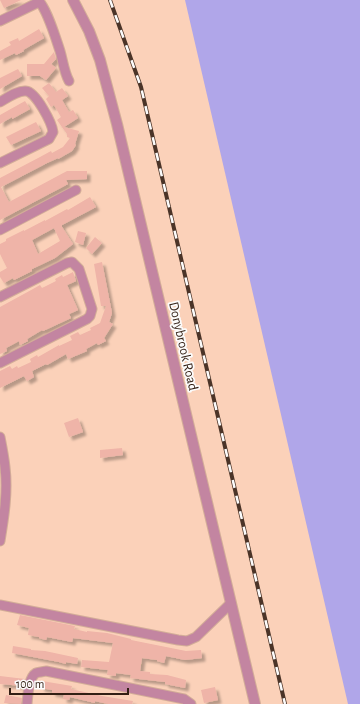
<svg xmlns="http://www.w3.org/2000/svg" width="360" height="704" font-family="'Alegreya Sans',sans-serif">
	<defs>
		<filter id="shadow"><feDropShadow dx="3.5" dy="3.5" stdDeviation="1" flood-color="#0004"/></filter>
	</defs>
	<rect width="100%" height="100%" fill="#fbd1b9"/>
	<!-- green -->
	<path fill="#b0a6e9" d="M 185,0 L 360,0 L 360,704 L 348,704 Z"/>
	<!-- building -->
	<path fill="#efb4a8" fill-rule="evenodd" filter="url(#shadow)" d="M 0,0 L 21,0 L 4,8 Z
		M 39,29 L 44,38 L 23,50 L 24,51 L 16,55 L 15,53 L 0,60 L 0,51 L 11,45 L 9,42 L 18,38 L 19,41 Z
		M 54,52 L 56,59 L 51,64 L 56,68 L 46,80 L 40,76 L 27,76 L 27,64 L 44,64 Z
		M 18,69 L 22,76 L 0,89 L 0,78 Z
		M 49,83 L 56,92 L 62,88 L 68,96 L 62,100 L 69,112 L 73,110 L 78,118 L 64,127 L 79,131 L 75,144 L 76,145 L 72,151 L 58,159 L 58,158 L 47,163 L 1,187 L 9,202 L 67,171 L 87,171 L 87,179 L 66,180 L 68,184 L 0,220 L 0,178 L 40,157 L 51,151 L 52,153 L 63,147 L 70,138 L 67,137 L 67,134 L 57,120 L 61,117 L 54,105 L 51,107 L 46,99 L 49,96 L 42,88 Z
		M 25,101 L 30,109 L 12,119 L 12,117 L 0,124 L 0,115 Z
		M 36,122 L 41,131 L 11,145 L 6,137 Z
		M 90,197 L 96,207 L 62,225 L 62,227 L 73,244 L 55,258 L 32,269 L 32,271 L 14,280 L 13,278 L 4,283 L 0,277 L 0,272 L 7,268 L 0,254 L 0,244 L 6,241 L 6,239 L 24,230 L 24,231 L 45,220 L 45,221 L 67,209 L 68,210 ZM 54,228 L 60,241 L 38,254 L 32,240 Z
		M 78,231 L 86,233 L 83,245 L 75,242 Z
		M 95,237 L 102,243 L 92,254 L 86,248 Z
		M 102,262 L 112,313 L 109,322 L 113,324 L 104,338 L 106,341 L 98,345 L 97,343 L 86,349 L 87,351 L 68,359 L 66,354 L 47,365 L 46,364 L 32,371 L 34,377 L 27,381 L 24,376 L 0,388 L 0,371 L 10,366 L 12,369 L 17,366 L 18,368 L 31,362 L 30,359 L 37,355 L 38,357 L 59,345 L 59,346 L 72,340 L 70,336 L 78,332 L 80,335 L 91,330 L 90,328 L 100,323 L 106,306 L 101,306 L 94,264 Z
		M 73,272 L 76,281 L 67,285 L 78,310 L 69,314 L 71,318 L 43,331 L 42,330 L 27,339 L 28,341 L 20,345 L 19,341 L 6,348 L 7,351 L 0,354 L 0,307 L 33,289 L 40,285 L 42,288 L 56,281 L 55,279 L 62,275 L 63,277 Z
		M 78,418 L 83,432 L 69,437 L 64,423 Z
		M 122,448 L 123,455 L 100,458 L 100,450 Z
		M 20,615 L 75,626 L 74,629 L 87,632 L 87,631 L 107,633 L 131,639 L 131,640 L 186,651 L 201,650 L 202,658 L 185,660 L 166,656 L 164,663 L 157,661 L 157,660 L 142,658 L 140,671 L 150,672 L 150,674 L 167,675 L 186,680 L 185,688 L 165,684 L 165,682 L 130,678 L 131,675 L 116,673 L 116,676 L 107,675 L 108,670 L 81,667 L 82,660 L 109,662 L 113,643 L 73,638 L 72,642 L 47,637 L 46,640 L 39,638 L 39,637 L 28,635 L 29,628 L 17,625 Z
		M 13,646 L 31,649 L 31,650 L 45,651 L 78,658 L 77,664 L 66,662 L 66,664 L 59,662 L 12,653 Z
		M 0,676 L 25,679 L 23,686 L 0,684 Z
		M 42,681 L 72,686 L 71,689 L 102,696 L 133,701 L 132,704 L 108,704 L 95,701 L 95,703 L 70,697 L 69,700 L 63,699 L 64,695 L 52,693 L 52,690 L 41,688 Z
		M 215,687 L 218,700 L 204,703 L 201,690 Z
		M 6,695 L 22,698 L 21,704 L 4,703 Z"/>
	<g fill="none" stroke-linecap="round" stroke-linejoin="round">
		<defs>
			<path id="minor" d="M 39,1 C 48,12 55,36 60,51 C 63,61 64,72 69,81
				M 0,21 L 37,3 L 39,0
				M 0,102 C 7,98 18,90 26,91 C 36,92 52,123 53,132 L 49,139 L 0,163
				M 0,230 L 76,190
				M 0,297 L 67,263 L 72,262 L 79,269 L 92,309 L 90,316 L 87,319 L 0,363
				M 0,437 C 2,447 4,457 5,467 C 8,492 4,517 0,541
				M 0,605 L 178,640 L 187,641 L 196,637 L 230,604
				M 27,704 C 28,696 28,678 36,673 C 38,672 43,672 46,671 L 184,699 L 191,704"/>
			<path id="tertiary" d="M 73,0 L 89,31 L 100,60 L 117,124 L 255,704"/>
		</defs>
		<!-- minor casing -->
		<use href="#minor" stroke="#d3ad98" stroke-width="11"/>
		<!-- tertiary casing -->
		<use href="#tertiary" stroke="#d3ad98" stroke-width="12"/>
		<!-- minor -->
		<use href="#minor" stroke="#c385a1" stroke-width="9"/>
		<!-- tertiary -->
		<use href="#tertiary" stroke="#c385a1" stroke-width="10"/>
		<defs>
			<path id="rail" d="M 110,0 L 141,87 L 285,704"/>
		</defs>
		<!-- rail casing -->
		<use href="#rail" stroke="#4b3428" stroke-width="4"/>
		<!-- rail -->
		<use href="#rail" stroke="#fcfcfc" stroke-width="2.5" stroke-dasharray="8" stroke-linecap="butt"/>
	</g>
	<g text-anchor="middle" stroke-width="3.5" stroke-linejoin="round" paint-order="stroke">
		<!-- street labels -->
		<g font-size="14" fill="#331f14" stroke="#fcfcfc">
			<text transform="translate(184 346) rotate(77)" y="5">Donybrook Road</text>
		</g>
	</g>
	<!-- scale -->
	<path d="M10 688v6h118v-6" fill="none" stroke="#331f14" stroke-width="2"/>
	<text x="16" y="688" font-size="12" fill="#331f14" stroke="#fcfcfc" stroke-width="3" paint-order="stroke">100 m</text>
</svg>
